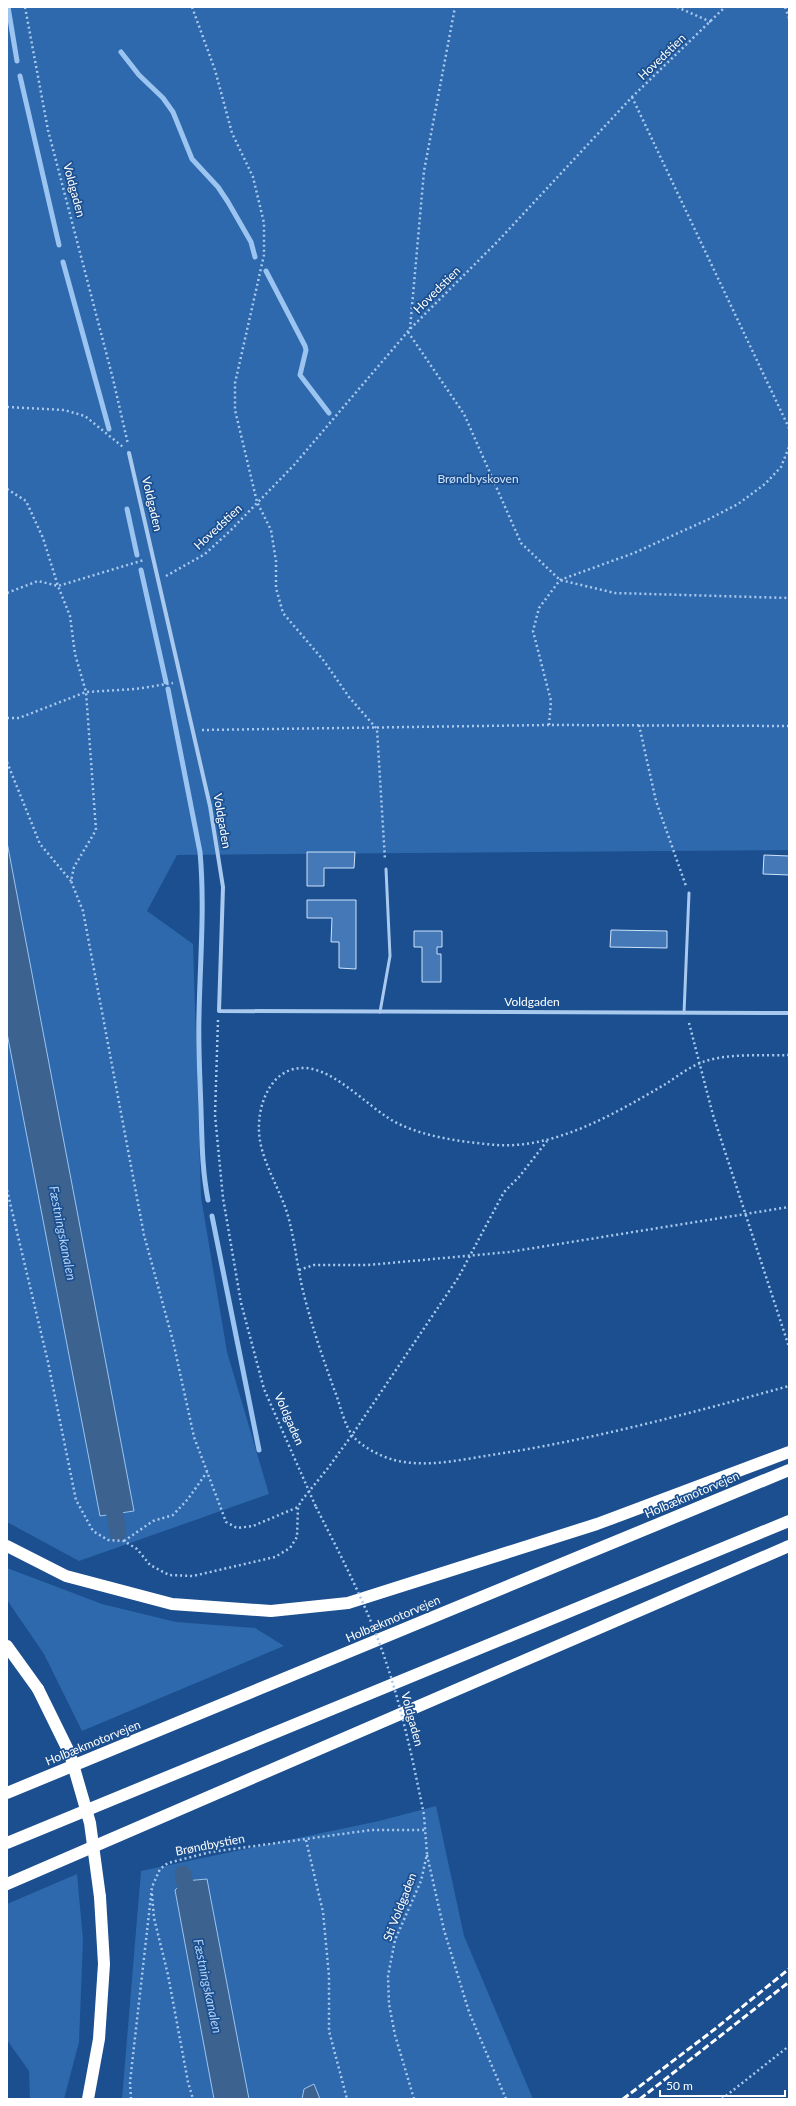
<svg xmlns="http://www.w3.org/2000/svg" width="796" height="2106" font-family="Lato,sans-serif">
	<rect width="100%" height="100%" fill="#1b4f8f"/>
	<!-- green -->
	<path fill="#2e69ad" d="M 7,7 L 789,7 L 789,850 L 177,855 L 147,911 L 193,944 L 201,1197 L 227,1352 L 269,1494 L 79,1561 L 7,1522 Z
		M 7,1568 L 102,1604 L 176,1622 L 255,1628 L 284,1646 L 82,1731 L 44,1654 L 7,1600 Z
		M 436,1806 L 464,1936 L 533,2099 L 122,2099 L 141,1871 L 379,1821 Z
		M 77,1874 L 83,1940 L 79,2042 L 64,2099 L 30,2099 L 29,2071 L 7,2040 L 7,1904 Z"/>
	<!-- water -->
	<path fill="#3c6290" stroke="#9cc4f0" d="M 7,842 L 134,1511 L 100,1516 L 7,1033 Z
		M 207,1879 L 249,2099 L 214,2099 L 175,1890 L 185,1881 Z
		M 314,2084 L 320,2099 L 302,2099 L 304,2089 Z"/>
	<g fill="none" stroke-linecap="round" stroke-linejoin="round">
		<!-- stream -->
		<path stroke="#9cc4f0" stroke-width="5" d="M 8,7 L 17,61
			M 121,52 L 139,75 L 163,98 L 173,112 L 192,159 L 218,187 L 228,202 L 251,242 L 255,257
			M 20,76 L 59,245
			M 63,262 L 109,429
			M 266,271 L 305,346 L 306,350 L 300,375 L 329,413
			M 127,509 L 137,555
			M 141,570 L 166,682
			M 168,689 L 200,852 C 205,907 200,960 199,1015 C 198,1047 200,1078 201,1110 C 202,1140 202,1170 208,1200
			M 212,1216 L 259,1450"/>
		<!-- canal -->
		<path stroke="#3c6290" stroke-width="17" d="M 111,1492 L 118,1533
			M 183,1874 L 189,1903"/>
	</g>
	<!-- building -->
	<path fill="#4478b7" stroke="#cfe3fa" d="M 307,852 L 355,852 L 354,868 L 324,868 L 324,886 L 307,886 Z
		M 764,855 L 789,856 L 789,875 L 763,874 Z
		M 307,900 L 356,900 L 356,969 L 339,968 L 339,942 L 331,942 L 332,918 L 307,918 Z
		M 611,930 L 667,931 L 667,948 L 610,947 Z
		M 414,931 L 442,931 L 442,947 L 437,947 L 437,954 L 441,954 L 441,982 L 422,982 L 422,947 L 414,947 Z"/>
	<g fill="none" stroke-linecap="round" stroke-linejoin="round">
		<!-- path -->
		<path stroke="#a9c9ee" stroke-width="2.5" stroke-dasharray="2 3" stroke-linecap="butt" d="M 25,7 L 48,130 L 113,379 L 128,444
			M 192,7 L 215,70 L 232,133 L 253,177 L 264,223 L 264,255 L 235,383 L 235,410 L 257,502 L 271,530 L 276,561 L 276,588 L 283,613 L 324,661 L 349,697 L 377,729 L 385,860
			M 677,7 L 711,22
			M 785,7 L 789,18
			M 632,97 L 789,428
			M 410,329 L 424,171 L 455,7
			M 408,332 L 464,414 L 521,543 L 560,580 L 615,593 L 789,598
			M 7,407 L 64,410 L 85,416 L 123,447
			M 7,489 L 26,501 L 43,538 L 58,586 L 70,616 L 75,654 L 86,692 L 96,830 L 74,867 L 71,881 L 83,911 L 144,1235 L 173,1341 L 194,1437 L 226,1522 L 237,1528 L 253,1526 L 298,1507
			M 166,576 L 205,554 L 230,531 L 294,465 L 410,329 L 498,241 L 632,97 L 725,7
			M 7,593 L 38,581 L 58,586 L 144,560
			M 7,718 L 19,718 L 86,692 L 136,689 L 173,683
			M 549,725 L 551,701 L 533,631 L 539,608 L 560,580 L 634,553 L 707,520 L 738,504 L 765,484 L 781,467 L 789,447
			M 639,725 L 656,801 L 686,886
			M 202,730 L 549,725 L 789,726
			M 7,762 L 40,844 L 71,881
			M 218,1020 L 215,1115 L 223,1198 L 241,1303 L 264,1389 L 316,1507
			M 689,1023 L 713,1115 L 789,1347
			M 789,1055 C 764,1056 730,1053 706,1061 C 691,1065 677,1077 664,1085 C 614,1114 555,1149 496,1145 C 464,1142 430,1138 401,1125 C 366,1110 321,1047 281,1075 C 265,1087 258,1111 259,1131 C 260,1160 280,1188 288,1216 C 295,1241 297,1266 303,1291 C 312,1327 324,1362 337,1397 C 341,1409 345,1426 353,1436 C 362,1447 380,1456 394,1460 C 425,1468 460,1460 491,1455 C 592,1440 691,1413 789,1386
			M 7,1190 L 48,1362 L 76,1500 L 93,1531 L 108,1540 L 124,1541 L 137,1549 L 150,1565 L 169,1575 L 193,1576 L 275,1557 L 290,1548 L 297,1537 L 298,1507 L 302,1500 L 328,1468 L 352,1435 L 458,1278 L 504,1192 L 519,1177 L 547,1141
			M 299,1270 L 314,1265 L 368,1265 L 509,1252 L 789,1207
			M 124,1541 L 153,1521 L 173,1515 L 188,1499 L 207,1472
			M 306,1840 L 323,1912 L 329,1976 L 329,2031 L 347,2099
			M 427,1855 L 444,1930 L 469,2012 L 506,2099
			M 152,1894 L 154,1918 L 168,1975 L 188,2082 L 193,2099
			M 131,2099 L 130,2082 L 152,1887 L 160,1869 L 168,1863 L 211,1852 L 371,1830 L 426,1830
			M 414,2099 L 395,2035 L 389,2004 L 388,1976 L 395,1940 L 421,1881 L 427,1854 L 424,1815
			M 722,2099 L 789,2046"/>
		<!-- lane -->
		<path stroke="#a9c9ee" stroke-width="3" d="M 380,1012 L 390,956 L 386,869
			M 684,1013 L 689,893"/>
		<!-- street -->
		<path stroke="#a9c9ee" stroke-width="4" d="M 129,453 L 210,806 L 223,887 L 219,1011 L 789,1013"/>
		<!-- highway -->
		<path stroke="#fff" stroke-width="12" d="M 7,1546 L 66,1576 L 172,1604 L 271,1611 L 348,1603 L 597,1524 L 789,1452
			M 7,1646 L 38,1689
			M 7,1793 L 789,1470
			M 7,1843 L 789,1521
			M 7,1884 L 789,1546
			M 88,2099 L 99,2039 L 104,1964 L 100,1897"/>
		<!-- rail -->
		<path stroke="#fff" stroke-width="3" stroke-dasharray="7 3" stroke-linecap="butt" d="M 623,2099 L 715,2029 L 789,1969
			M 640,2099 L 789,1982"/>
		<!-- path-bridge -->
		<path stroke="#a9c9ee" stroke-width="2.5" stroke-dasharray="2 3" stroke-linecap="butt" d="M 316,1507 C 341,1556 366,1604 384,1656 C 402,1708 413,1761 424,1815"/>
		<!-- highway-bridge -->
		<path stroke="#fff" stroke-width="12" d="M 38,1689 L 70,1754 L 90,1823 L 100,1897"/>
	</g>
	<g text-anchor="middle" stroke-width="3.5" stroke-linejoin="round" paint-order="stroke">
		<!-- street labels -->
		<g font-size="12" fill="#fff" stroke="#1b4f8f">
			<text transform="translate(662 57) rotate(-44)" y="4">Hovedstien</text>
			<text transform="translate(74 190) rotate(75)" y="4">Voldgaden</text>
			<text transform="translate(437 290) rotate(-45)" y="4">Hovedstien</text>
			<text transform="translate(152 504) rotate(77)" y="4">Voldgaden</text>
			<text transform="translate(218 527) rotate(-43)" y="4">Hovedstien</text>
			<text transform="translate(222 821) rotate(80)" y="4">Voldgaden</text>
			<text x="532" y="1006">Voldgaden</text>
			<text transform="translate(289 1419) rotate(66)" y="4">Voldgaden</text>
			<text transform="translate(692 1495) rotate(-23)" y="4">Holbækmotorvejen</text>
			<text transform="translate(393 1619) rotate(-23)" y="4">Holbækmotorvejen</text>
			<text transform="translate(412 1719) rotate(75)" y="4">Voldgaden</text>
			<text transform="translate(93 1743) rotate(-22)" y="4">Holbækmotorvejen</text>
			<text transform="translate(210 1845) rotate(-11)" y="4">Brøndbystien</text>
			<text transform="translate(400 1907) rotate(-69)" y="4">Sti Voldgaden</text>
		</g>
		<!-- park labels -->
		<g font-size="12" fill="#cfe3fa" stroke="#1b4f8f">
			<text x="478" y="483">Brøndbyskoven</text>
		</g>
		<!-- water labels -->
		<g font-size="13" font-style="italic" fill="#b5d3f5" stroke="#1b4f8f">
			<text transform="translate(63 1233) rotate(79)" y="5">Fæstningskanalen</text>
			<text transform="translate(208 1986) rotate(78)" y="5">Fæstningskanalen</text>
		</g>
	</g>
	<!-- border -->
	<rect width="796" height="2106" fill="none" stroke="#ffffff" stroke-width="16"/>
	<!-- scale -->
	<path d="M660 2090v6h125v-6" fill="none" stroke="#ffffff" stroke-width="2"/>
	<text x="666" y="2090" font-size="12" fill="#ffffff" stroke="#1b4f8f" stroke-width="3" paint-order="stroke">50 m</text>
</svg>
